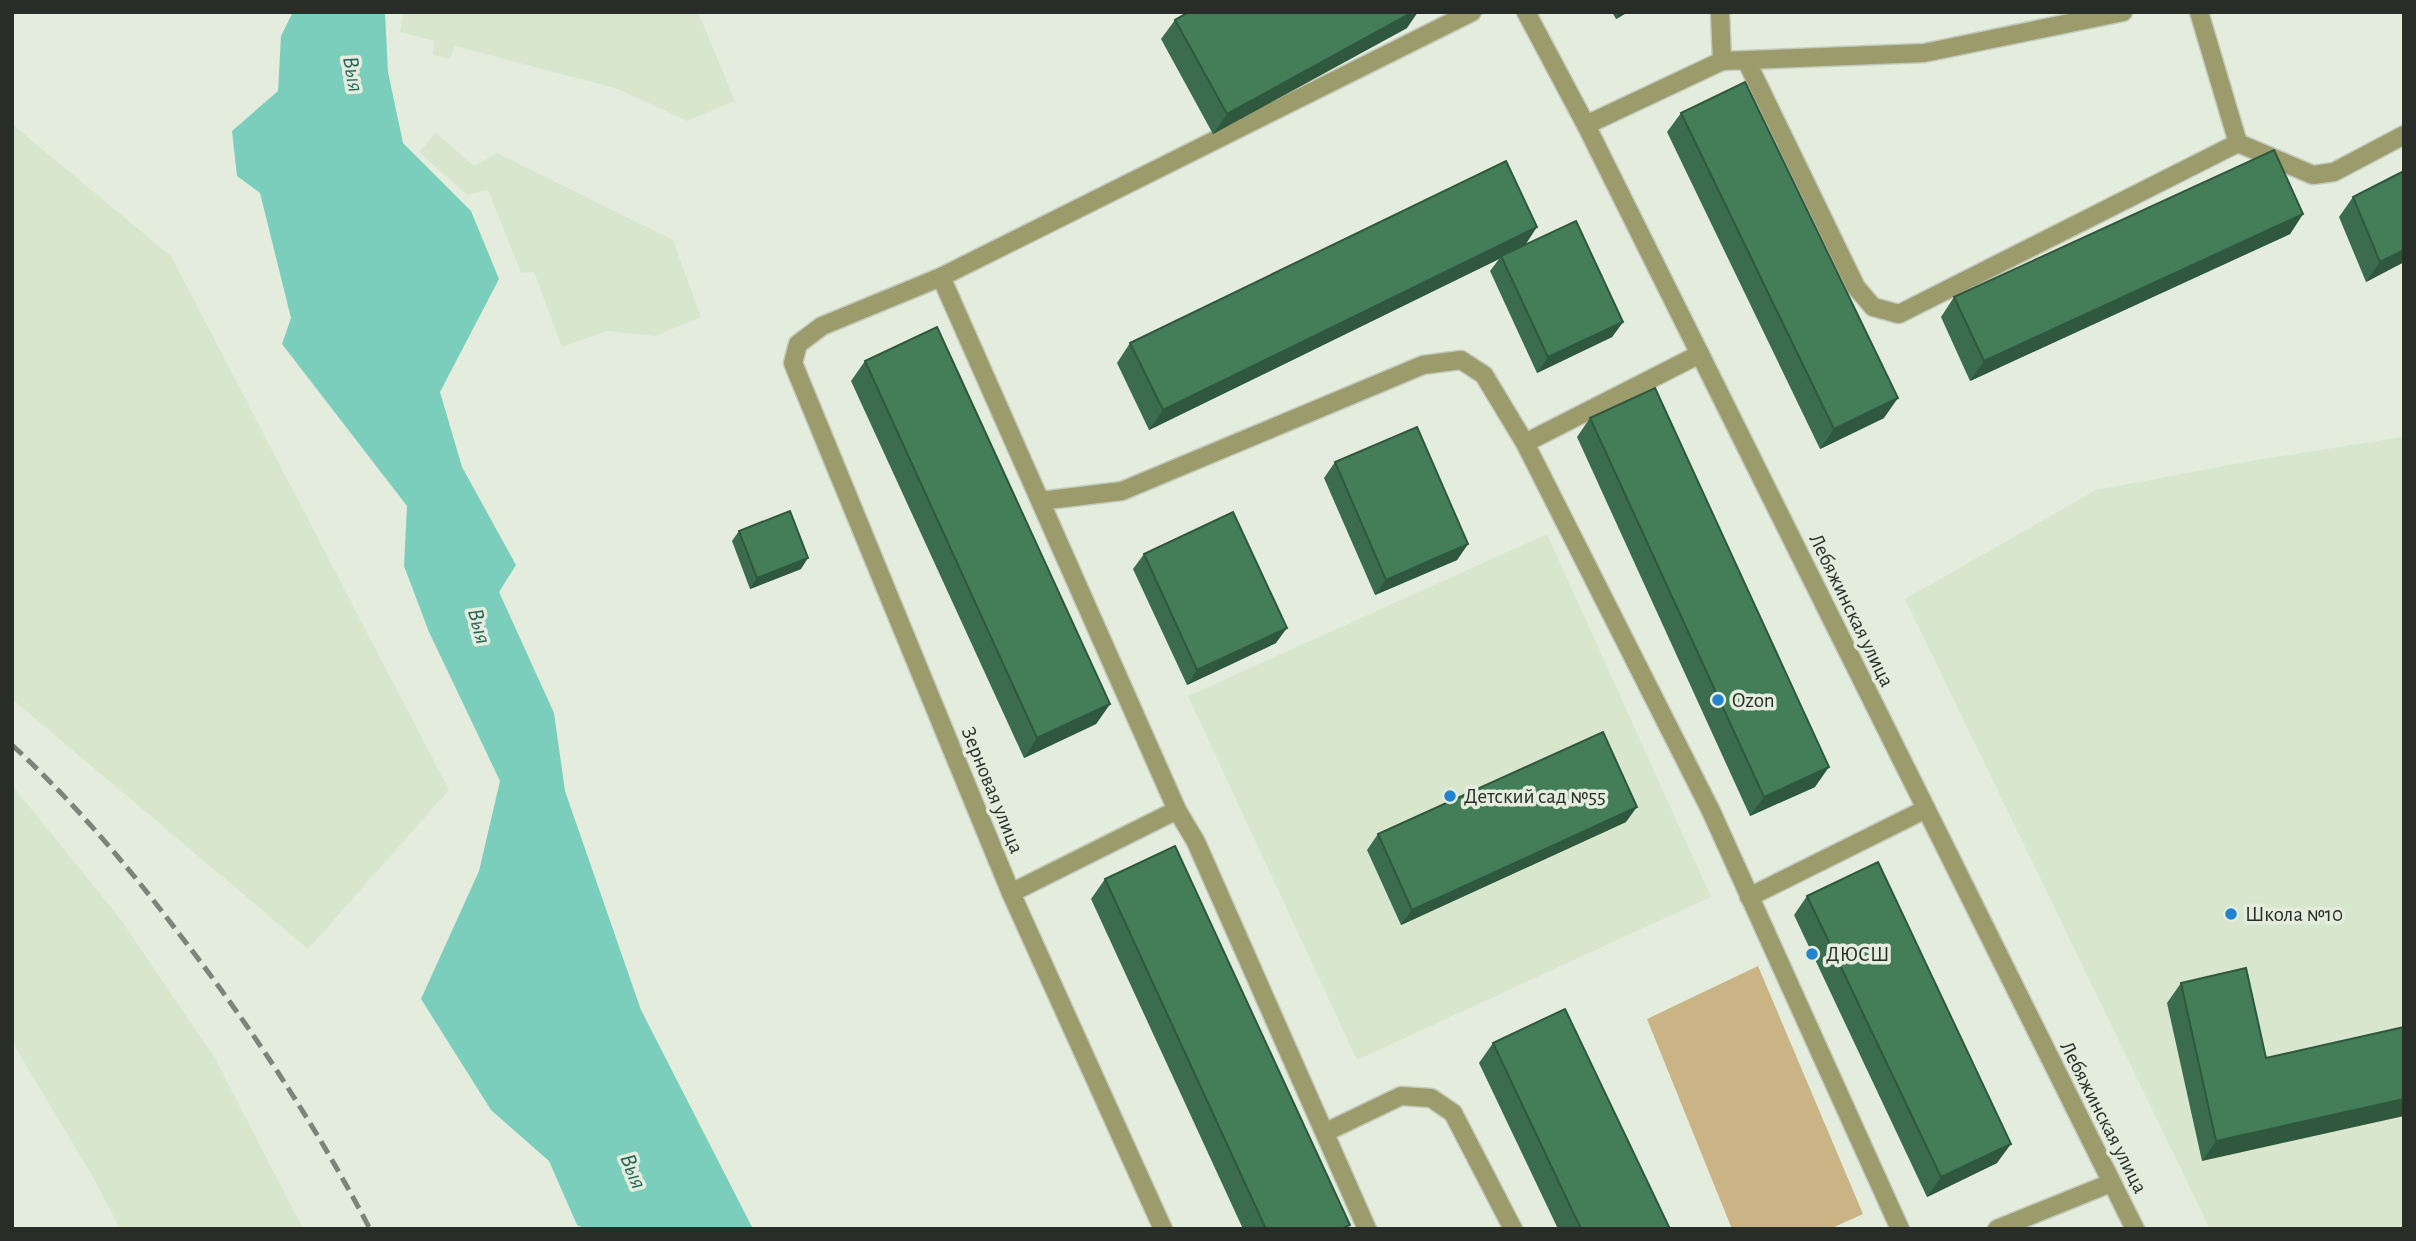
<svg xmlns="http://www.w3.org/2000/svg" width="2416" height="1241" font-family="'Alegreya Sans',sans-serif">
	<rect width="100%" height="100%" fill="#e4eddd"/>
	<!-- built -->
	<path fill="#d8e6ce" d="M 403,12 L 698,12 L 735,101 L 687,121 L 618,89 L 455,46 L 450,59 L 433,55 L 434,41 L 400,32 Z
		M 12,124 L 171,256 L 449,790 L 308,949 L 12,699 Z
		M 436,133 L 474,166 L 497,153 L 673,240 L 701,317 L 656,336 L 607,331 L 562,347 L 534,272 L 521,273 L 488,190 L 467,195 L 419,152 Z
		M 2401,437 L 2404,438 L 2404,1229 L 2210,1229 L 1905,599 L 2096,490 L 2251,461 Z
		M 1547,534 L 1711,897 L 1357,1060 L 1188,696 Z
		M 12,785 L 121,920 L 216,1060 L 303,1229 L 120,1229 L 93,1177 L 12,1042 Z"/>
	<!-- green -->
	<path fill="#cab384" d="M 1758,966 L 1863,1214 L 1830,1229 L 1732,1229 L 1647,1019 Z"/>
	<!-- water -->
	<path fill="#7bcebb" d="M 293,12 L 385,12 L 388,72 L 403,143 L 471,211 L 499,279 L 440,392 L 462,467 L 516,565 L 499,592 L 554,713 L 565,791 L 641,1010 L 753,1229 L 586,1229 L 577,1225 L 549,1161 L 491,1110 L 421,999 L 479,871 L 500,781 L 429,632 L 404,566 L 407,506 L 282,344 L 291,318 L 260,193 L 237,176 L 232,131 L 278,91 L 281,36 Z"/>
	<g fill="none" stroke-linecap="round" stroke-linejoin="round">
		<defs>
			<path id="lane" d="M 2199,12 L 2238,143
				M 1746,60 L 1856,287 L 1873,307 L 1899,314 L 2238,143 L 2313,175 L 2334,172 L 2404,135
				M 1722,61 L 1924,53 L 2123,12
				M 941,277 L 1177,810 L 1196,842 L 1367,1229
				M 1525,443 L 1700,354
				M 1040,501 L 1122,491 L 1423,365 L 1461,360 L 1484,375 L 1525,443 L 1711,811 L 1900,1229
				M 1011,893 L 1177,810
				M 1749,897 L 1926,809
				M 1326,1132 L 1401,1096 L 1431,1098 L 1453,1113 L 1513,1229
				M 1997,1229 L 2111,1183"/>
			<path id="street" d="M 1526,12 L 1586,125 L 2135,1229
				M 1586,125 L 1722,61 L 1720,12
				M 1163,1229 L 1011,893 L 793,363 L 798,344 L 822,326 L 941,277 L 1472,12"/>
		</defs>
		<!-- lane casing -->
		<use href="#lane" stroke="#c2cabc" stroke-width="21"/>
		<!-- street casing -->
		<use href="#street" stroke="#c2cabc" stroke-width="21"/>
		<!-- lane -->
		<use href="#lane" stroke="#9b9b6c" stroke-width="18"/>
		<!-- street -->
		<use href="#street" stroke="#9b9b6c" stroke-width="18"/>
		<!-- rail -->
		<path stroke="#7e847a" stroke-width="5" stroke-dasharray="14 7" stroke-linecap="butt" d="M 12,745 C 73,801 127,865 177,931 C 250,1025 315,1124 370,1229"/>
	</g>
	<!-- wall -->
	<path fill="#3a6c4d" d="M 1612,12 L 1628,12 L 1616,19 Z
		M 1175,20 L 1407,28 L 1213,134 L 1161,39 Z
		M 1681,113 L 1884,418 L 1820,449 L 1667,132 Z
		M 2353,197 L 2404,262 L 2366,282 L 2339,217 Z
		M 2303,214 L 2290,234 L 1970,381 L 1941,317 L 1954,297 Z
		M 1525,245 L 1623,322 L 1612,337 L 1537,373 L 1490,271 L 1499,259 L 1149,430 L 1117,363 L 1130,343 Z
		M 865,361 L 1110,704 L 1096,724 L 1024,758 L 851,381 Z
		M 1590,418 L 1815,787 L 1750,816 L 1577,437 Z
		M 1335,462 L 1468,544 L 1457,560 L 1375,595 L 1324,478 Z
		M 739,531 L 801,569 L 750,589 L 732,541 Z
		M 1144,554 L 1276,643 L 1187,685 L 1133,569 Z
		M 1626,822 L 1401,925 L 1367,850 L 1378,834 Z
		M 1105,879 L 1347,1229 L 1243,1229 L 1091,899 Z
		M 1807,896 L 1997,1163 L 1927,1197 L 1794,915 Z
		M 2181,983 L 2266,1058 L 2404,1027 L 2202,1161 L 2167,1003 Z
		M 1493,1043 L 1670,1229 L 1558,1229 L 1479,1063 Z"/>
	<!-- shaded-wall -->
	<path fill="#2f583e" d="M 1413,12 L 1418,12 L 1407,28 L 1213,134 L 1227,114 Z
		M 1620,12 L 1628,12 L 1616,19 Z
		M 2303,214 L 2290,234 L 1970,381 L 1984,361 Z
		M 1537,227 L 1524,247 L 1501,256 L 1499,259 L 1149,430 L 1163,410 Z
		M 2404,250 L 2404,262 L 2366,282 L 2380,262 Z
		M 1623,322 L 1612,337 L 1537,373 L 1548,357 Z
		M 1898,398 L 1884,418 L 1820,449 L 1834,429 Z
		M 1468,544 L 1457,560 L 1375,595 L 1386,580 Z
		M 808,558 L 801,569 L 750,589 L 757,578 Z
		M 1287,628 L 1276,643 L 1187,685 L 1197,670 Z
		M 1110,704 L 1096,724 L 1024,758 L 1037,738 Z
		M 1829,767 L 1815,787 L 1750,816 L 1764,797 Z
		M 1637,807 L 1626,822 L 1401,925 L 1412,910 Z
		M 2404,1099 L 2404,1116 L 2202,1161 L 2216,1141 Z
		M 2011,1144 L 1997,1163 L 1927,1197 L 1941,1177 Z"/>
	<!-- building -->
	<path fill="#437e59" stroke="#2f583e" stroke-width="2" d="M 1189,12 L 1413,12 L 1227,114 L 1175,20 Z
		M 1745,82 L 1898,398 L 1834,429 L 1681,113 Z
		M 2274,150 L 2303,214 L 1984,361 L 1954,297 Z
		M 1506,161 L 1537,227 L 1163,410 L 1130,343 Z
		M 2404,171 L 2404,250 L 2380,262 L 2353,197 Z
		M 1576,221 L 1623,322 L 1548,357 L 1501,256 Z
		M 937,327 L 1110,704 L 1037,738 L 865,361 Z
		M 1655,388 L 1829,767 L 1764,797 L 1590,418 Z
		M 1417,427 L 1468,544 L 1386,580 L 1335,462 Z
		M 790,511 L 808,558 L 757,578 L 739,531 Z
		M 1233,512 L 1287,628 L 1197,670 L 1144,554 Z
		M 1603,732 L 1637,807 L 1412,910 L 1378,834 Z
		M 1175,846 L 1350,1225 L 1341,1229 L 1266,1229 L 1105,879 Z
		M 1878,862 L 2011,1144 L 1941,1177 L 1807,896 Z
		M 2246,968 L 2266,1058 L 2404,1027 L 2404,1099 L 2216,1141 L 2181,983 Z
		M 1565,1009 L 1670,1229 L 1581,1229 L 1493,1043 Z"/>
	<!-- markers -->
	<g fill="#2283cf" stroke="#e4eddd" stroke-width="2.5">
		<circle cx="1718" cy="700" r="7"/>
		<circle cx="1450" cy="796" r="7"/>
		<circle cx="2231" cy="914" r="7"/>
		<circle cx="1812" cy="954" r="7"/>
	</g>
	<g text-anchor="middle" stroke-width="7" stroke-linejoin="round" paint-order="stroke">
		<!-- street labels -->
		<g font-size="21" fill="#292d27" stroke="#e4eddd">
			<text transform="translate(1852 610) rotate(64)" y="7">Лебяжинская улица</text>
			<text transform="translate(993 790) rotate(68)" y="7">Зерновая улица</text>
			<text transform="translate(2104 1117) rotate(63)" y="7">Лебяжинская улица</text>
		</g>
		<!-- poi labels -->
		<g font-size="21" fill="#292d27" stroke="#e4eddd" text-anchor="start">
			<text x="1732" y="707">Ozon</text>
			<text x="1464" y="803">Детский сад №55</text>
			<text x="2245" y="921">Школа №10</text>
			<text x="1826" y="961">ДЮСШ</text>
		</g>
		<!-- water labels -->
		<g font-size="23" font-style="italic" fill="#226457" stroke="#e4eddd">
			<text transform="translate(354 74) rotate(80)" y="8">Выя</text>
			<text transform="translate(480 626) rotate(75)" y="8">Выя</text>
			<text transform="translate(634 1171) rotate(68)" y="8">Выя</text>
		</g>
	</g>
	<!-- border -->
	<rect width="2416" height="1241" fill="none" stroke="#292d27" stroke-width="28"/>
</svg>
